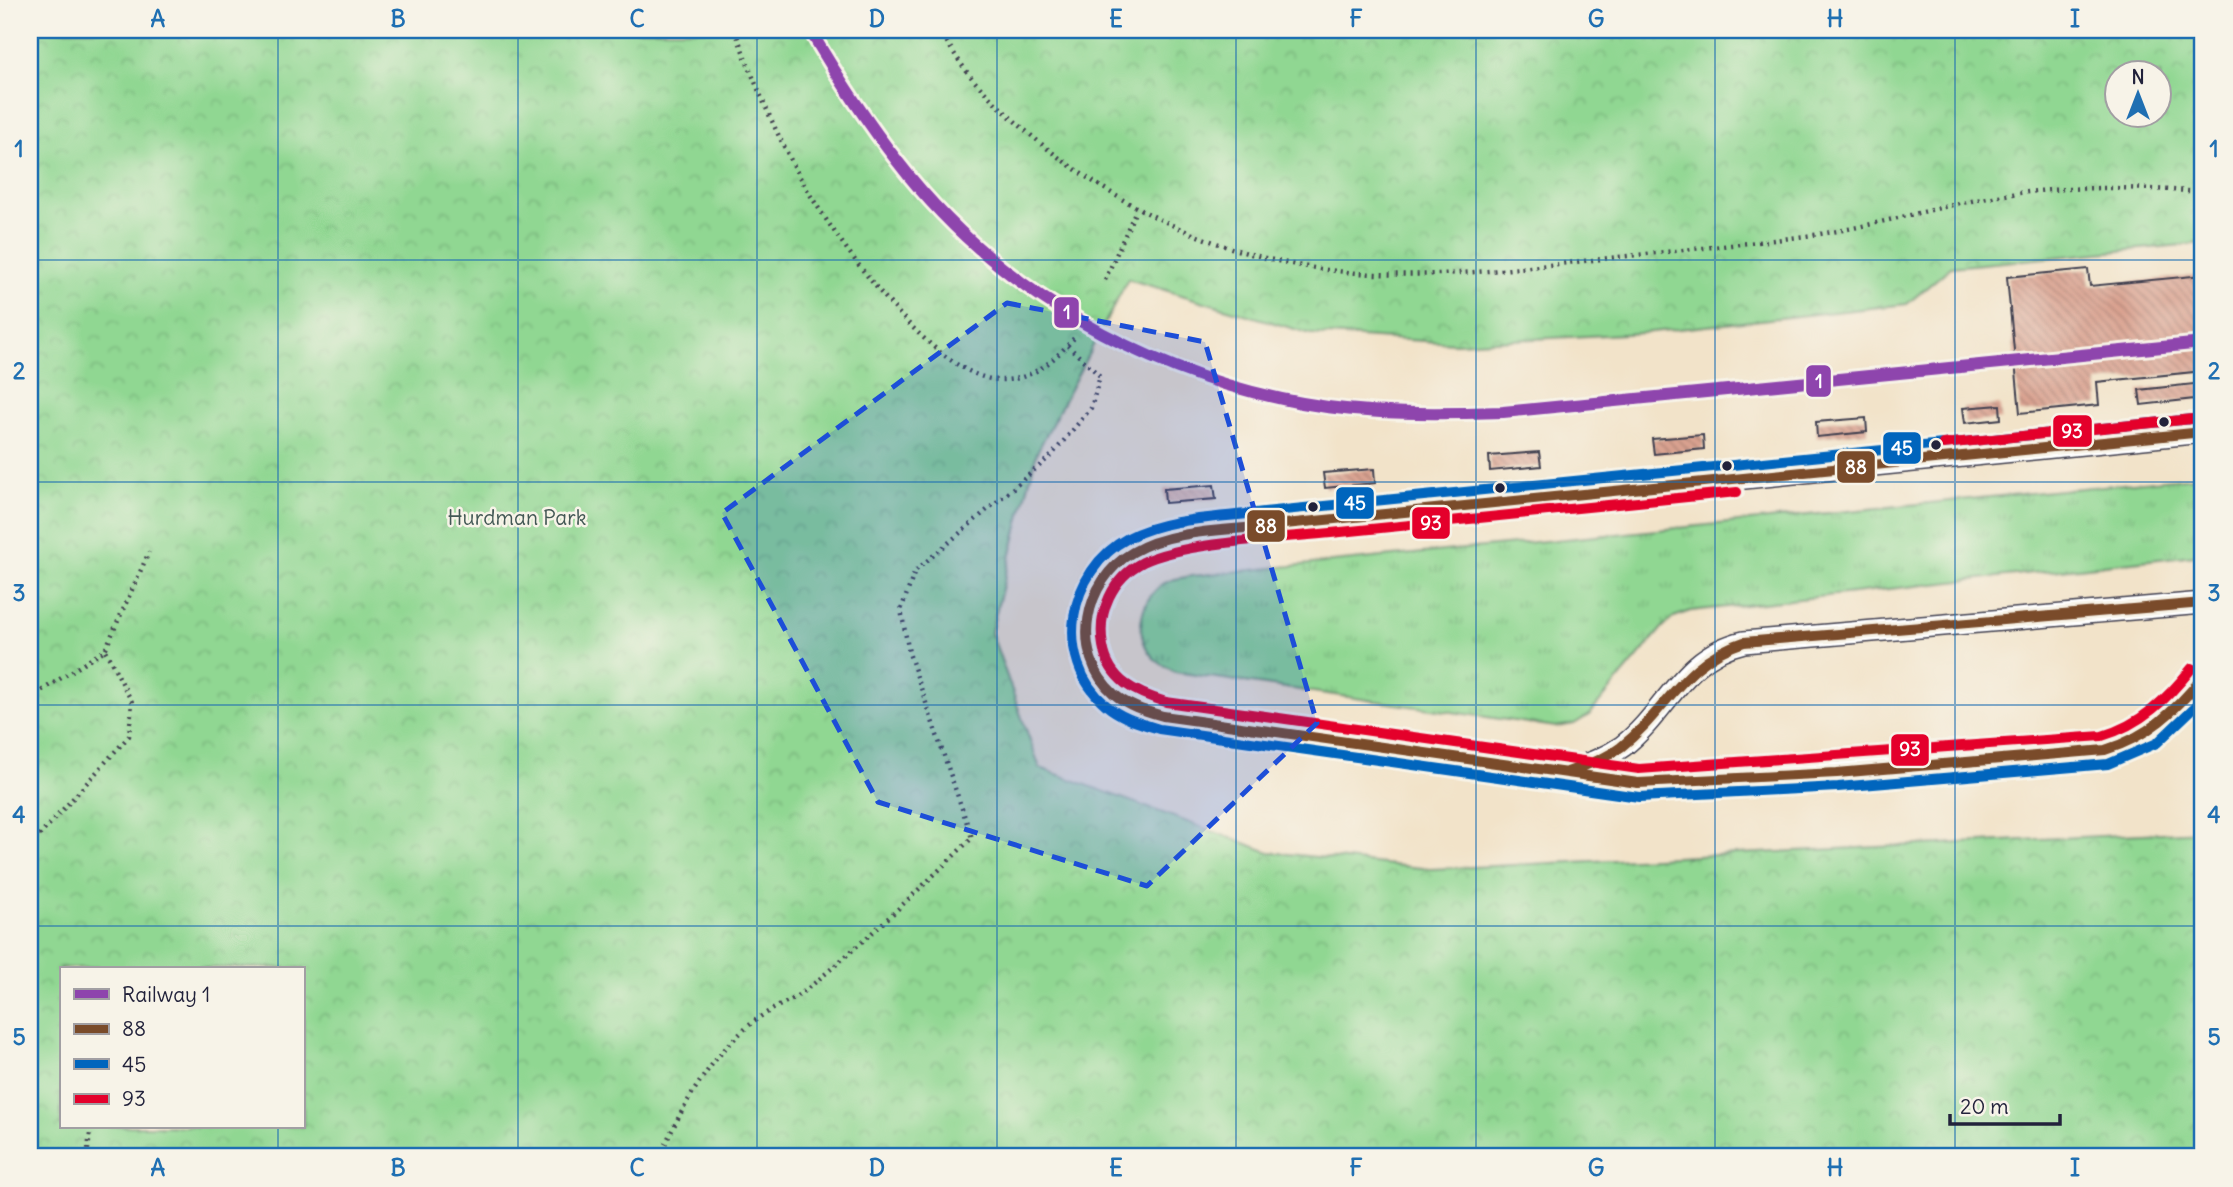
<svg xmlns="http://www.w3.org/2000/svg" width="2233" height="1187" font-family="Delius,sans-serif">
	<defs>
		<pattern id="grass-tufts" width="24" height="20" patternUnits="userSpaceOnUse" patternTransform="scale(1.75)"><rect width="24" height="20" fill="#90d792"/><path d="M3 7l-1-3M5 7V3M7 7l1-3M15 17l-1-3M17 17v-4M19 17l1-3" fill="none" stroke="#7cb87f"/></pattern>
		<pattern id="park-crowns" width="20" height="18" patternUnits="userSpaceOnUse" patternTransform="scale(1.75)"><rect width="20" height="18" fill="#90d792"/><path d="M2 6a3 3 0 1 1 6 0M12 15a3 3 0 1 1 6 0" fill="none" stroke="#7cb87f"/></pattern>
		<pattern id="building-back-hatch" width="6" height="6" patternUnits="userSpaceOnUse" patternTransform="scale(1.75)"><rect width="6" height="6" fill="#daa290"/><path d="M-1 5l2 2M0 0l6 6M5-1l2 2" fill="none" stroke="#b08477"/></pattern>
	</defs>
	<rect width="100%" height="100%" fill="#f7f3e8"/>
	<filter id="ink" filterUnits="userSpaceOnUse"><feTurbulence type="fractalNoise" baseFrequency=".0143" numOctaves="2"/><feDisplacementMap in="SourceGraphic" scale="14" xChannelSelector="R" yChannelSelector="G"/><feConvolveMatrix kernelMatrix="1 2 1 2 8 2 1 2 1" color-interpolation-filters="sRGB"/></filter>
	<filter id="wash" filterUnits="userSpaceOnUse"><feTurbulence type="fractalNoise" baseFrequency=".00686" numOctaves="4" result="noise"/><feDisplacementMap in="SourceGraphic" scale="28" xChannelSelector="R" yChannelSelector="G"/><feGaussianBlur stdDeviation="1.57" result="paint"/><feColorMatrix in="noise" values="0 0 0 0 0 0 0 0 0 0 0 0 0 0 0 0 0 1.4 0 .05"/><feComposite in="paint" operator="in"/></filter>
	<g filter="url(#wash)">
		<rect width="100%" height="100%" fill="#f2e3c9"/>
		<!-- grass -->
		<path fill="url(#grass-tufts)" stroke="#597c66" stroke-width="2" d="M 2203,476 L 2203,554 L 1691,611 L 1674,617 L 1662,628 L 1589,715 L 1574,724 L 1556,727 L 1175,672 C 1167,667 1157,663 1152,656 C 1132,633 1141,593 1169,581 C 1175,578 1184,578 1191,576 Z"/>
		<!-- park -->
		<path fill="url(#park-crowns)" stroke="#597c66" stroke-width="2" fill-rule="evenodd" d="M 30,30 L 2203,30 L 2203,243 L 1951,267 L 1907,304 L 1643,333 L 1456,343 L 1311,334 L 1128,279 L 1037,452 L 991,632 L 1040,768 L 1269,852 L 1431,869 L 2203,831 L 2203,1157 L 30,1157 ZM 2118,74 L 2160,74 L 2160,116 L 2118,116 ZM 61,968 L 303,968 L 303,1126 L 61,1126 Z"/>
		<g id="blocks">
			<!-- building -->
			<path fill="url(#building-back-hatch)" d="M 2088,269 L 2090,286 L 2203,275 L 2203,371 L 2097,382 L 2099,405 L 2020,413 L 2007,277 Z
				M 2203,383 L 2203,398 L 2141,405 L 2139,390 Z
				M 2000,405 L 2001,419 L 1965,423 L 1963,408 Z
				M 1866,418 L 1867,432 L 1817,437 L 1816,422 Z
				M 1703,435 L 1704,449 L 1654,454 L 1652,439 Z
				M 1539,452 L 1541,466 L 1490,471 L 1489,456 Z
				M 1374,469 L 1375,483 L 1325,488 L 1323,473 Z
				M 1214,485 L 1216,499 L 1165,503 L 1164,489 Z"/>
		</g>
	</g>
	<g filter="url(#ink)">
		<use href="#blocks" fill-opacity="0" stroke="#413f50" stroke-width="2"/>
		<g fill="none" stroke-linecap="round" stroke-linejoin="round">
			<defs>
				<path id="service" d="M 2203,432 L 1265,526 C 1231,531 1161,536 1134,551 C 1083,578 1070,648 1111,691 C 1124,705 1145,710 1163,716 L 1638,783 L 1837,773 L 2105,750 C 2151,739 2175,712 2203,677
					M 1569,771 C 1588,764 1606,758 1623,746 C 1668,711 1682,656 1744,642 L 2203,603"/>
			</defs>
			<!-- service casing -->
			<use href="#service" stroke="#413f50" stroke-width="24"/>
			<!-- path -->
			<path stroke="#413f50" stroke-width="4.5" stroke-dasharray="2 5" stroke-linecap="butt" d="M 735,30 C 754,82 775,132 802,181 C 833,235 936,384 1004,380 C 1035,379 1056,358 1075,337
				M 939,30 C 951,48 963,69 978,85 C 1074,187 1205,259 1346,272 C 1434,280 1523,268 1610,258 C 1680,250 1750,244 1820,234 C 1878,225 1935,207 1993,197 C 2061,185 2134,187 2203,192
				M 1105,280 L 1136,210
				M 30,698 L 105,650 L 149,552
				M 30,846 L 129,736 L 132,702 L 105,650
				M 87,1157 L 91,1126
				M 659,1157 C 683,1106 708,1059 752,1023 C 770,1008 793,1001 811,986 C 867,939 920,889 972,838 L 909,653 L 901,610 L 915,571 L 1051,456 L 1091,408 L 1100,376 L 1067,345"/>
			<!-- service -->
			<use href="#service" stroke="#fff" stroke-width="21"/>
			<defs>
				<path id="bus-1" d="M 2203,432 L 1265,526 C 1224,531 1170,530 1133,552 C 1084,580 1069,654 1114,694 C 1128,706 1146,711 1163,716 L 1638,783 L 1837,773 L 2105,750 C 2148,737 2175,711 2203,677
					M 1567,772 C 1586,766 1605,759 1621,747 C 1668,710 1682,662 1744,642 L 2203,603"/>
				<path id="bus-2" d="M 2202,418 L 1264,512 C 1220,518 1168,517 1128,538 C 1068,570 1052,659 1106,705 C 1121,718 1140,723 1159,729 L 1639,797 L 1838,787 L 2108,764 L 2157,743 L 2203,699"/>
				<path id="bus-3" d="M 1943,444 L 2202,418
					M 1737,492 C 1602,506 1467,520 1331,533 C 1282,538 1185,542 1143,562 C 1112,578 1097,612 1103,646 C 1109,681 1136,693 1166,702 L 1639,769 L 2102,736 C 2142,724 2167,699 2192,668"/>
			</defs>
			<!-- bus-1 casing -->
			<use href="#bus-1" stroke="#f7f3e8" stroke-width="16"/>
			<!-- bus-2 casing -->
			<use href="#bus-2" stroke="#f7f3e8" stroke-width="16"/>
			<!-- bus-3 casing -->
			<use href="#bus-3" stroke="#f7f3e8" stroke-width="16"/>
			<!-- bus-1 -->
			<use href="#bus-1" stroke="#7a4b2a" stroke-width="10"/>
			<!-- bus-2 -->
			<use href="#bus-2" stroke="#0065bd" stroke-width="10"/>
			<!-- bus-3 -->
			<use href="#bus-3" stroke="#e4002b" stroke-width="10"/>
			<defs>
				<path id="rail-1" d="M 810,30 C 837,76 865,120 898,162 C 996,290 1145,374 1302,403 C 1368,415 1436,414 1503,412 L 2203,343"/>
			</defs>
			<!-- rail-1 casing -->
			<use href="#rail-1" stroke="#f7f3e8" stroke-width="18"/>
			<!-- rail-1 -->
			<use href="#rail-1" stroke="#8e44ad" stroke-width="12"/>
		</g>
	</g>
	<!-- marked area -->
	<path fill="#1d4ed8" fill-opacity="0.2" stroke="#1d4ed8" stroke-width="5" stroke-dasharray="14 9" stroke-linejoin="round" d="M 1007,303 L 1205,342 L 1317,723 L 1147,886 L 878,802 L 722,513 Z"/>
	<!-- grid -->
	<path fill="none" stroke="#1f6fb2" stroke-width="2" stroke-opacity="0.55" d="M 278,30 L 278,968M 518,30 L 518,1157M 757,30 L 757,1157M 997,30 L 997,1157M 1236,30 L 1236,1157M 1476,30 L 1476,1157M 1715,30 L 1715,1157M 1955,30 L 1955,1157M 30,260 L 2203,260M 30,482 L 2203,482M 30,705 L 2203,705M 30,926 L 2203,926M 278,1126 L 278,1157"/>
	<!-- markers -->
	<g fill="#22223b" stroke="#f7f3e8" stroke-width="2.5">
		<circle cx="2164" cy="422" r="6"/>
		<circle cx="1936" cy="445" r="6"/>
		<circle cx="1727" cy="466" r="6"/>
		<circle cx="1500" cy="488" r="6"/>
		<circle cx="1313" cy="507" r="6"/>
	</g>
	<g text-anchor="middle" stroke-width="5" stroke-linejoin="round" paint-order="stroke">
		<!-- park labels -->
		<g font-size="21" fill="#435855" stroke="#f7f3e8">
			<text x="517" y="525">Hurdman Park</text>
		</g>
	</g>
	<g stroke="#f7f3e8" stroke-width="2.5">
		<rect x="1053" y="296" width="27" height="33" rx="7" fill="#8e44ad"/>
		<rect x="1805" y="364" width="27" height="34" rx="7" fill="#8e44ad"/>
		<rect x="2052" y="414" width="41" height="34" rx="7" fill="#e4002b"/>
		<rect x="1882" y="431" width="40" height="34" rx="7" fill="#0065bd"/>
		<rect x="1836" y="450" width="40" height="34" rx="7" fill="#7a4b2a"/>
		<rect x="1335" y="486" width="40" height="34" rx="7" fill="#0065bd"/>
		<rect x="1411" y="506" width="40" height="34" rx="7" fill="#e4002b"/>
		<rect x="1246" y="509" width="40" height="34" rx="7" fill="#7a4b2a"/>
		<rect x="1890" y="733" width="40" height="34" rx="7" fill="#e4002b"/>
	</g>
	<g font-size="19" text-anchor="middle" font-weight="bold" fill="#fff">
		<text x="1067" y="319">1</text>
		<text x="1819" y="388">1</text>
		<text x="2072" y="438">93</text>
		<text x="1902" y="455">45</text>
		<text x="1856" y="474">88</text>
		<text x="1355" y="510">45</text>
		<text x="1431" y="530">93</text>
		<text x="1266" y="533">88</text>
		<text x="1910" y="756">93</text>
	</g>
	<!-- margin -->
	<rect width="2233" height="1187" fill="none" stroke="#f7f3e8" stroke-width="77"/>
	<!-- legend -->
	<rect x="60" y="967" width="245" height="161" fill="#f7f3e8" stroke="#a29fa3" stroke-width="2"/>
	<rect x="74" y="989" width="35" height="10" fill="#8e44ad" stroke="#a29fa3" stroke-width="2"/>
	<text x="122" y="1002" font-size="21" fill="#22223b">Railway 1</text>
	<rect x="74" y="1024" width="35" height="10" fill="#7a4b2a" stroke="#a29fa3" stroke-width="2"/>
	<text x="122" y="1036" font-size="21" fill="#22223b">88</text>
	<rect x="74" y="1059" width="35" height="10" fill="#0065bd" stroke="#a29fa3" stroke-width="2"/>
	<text x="122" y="1072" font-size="21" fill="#22223b">45</text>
	<rect x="74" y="1094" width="35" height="10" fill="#e4002b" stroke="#a29fa3" stroke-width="2"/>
	<text x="122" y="1106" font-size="21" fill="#22223b">93</text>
	<!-- north arrow -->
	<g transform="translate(2138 94)"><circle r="33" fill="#f7f3e8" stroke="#a29fa3" stroke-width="2"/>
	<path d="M0-5L12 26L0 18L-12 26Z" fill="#1f6fb2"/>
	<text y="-10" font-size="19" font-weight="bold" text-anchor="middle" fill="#22223b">N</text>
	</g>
	<!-- scale -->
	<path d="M1950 1114v10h110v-10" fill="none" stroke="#22223b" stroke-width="3.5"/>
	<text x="1960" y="1114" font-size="21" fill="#22223b" stroke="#f7f3e8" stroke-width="5" paint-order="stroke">20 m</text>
	<rect x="38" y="38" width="2156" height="1110" fill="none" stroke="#1f6fb2" stroke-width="2.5"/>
	<g font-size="23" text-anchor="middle" font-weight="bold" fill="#1f6fb2">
		<text x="158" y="27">A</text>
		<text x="398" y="27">B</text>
		<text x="637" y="27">C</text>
		<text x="877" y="27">D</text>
		<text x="1116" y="27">E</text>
		<text x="1356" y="27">F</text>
		<text x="1596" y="27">G</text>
		<text x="1835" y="27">H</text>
		<text x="2075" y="27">I</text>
		<text x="19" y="157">1</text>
		<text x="2214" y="157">1</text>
		<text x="19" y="379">2</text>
		<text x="2214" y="379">2</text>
		<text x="19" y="601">3</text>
		<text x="2214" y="601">3</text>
		<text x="19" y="823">4</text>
		<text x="2214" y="823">4</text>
		<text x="19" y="1045">5</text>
		<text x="2214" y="1045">5</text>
		<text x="158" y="1176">A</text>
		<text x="398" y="1176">B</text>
		<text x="637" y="1176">C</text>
		<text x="877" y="1176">D</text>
		<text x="1116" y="1176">E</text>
		<text x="1356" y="1176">F</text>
		<text x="1596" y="1176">G</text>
		<text x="1835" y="1176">H</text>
		<text x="2075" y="1176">I</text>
	</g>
</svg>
